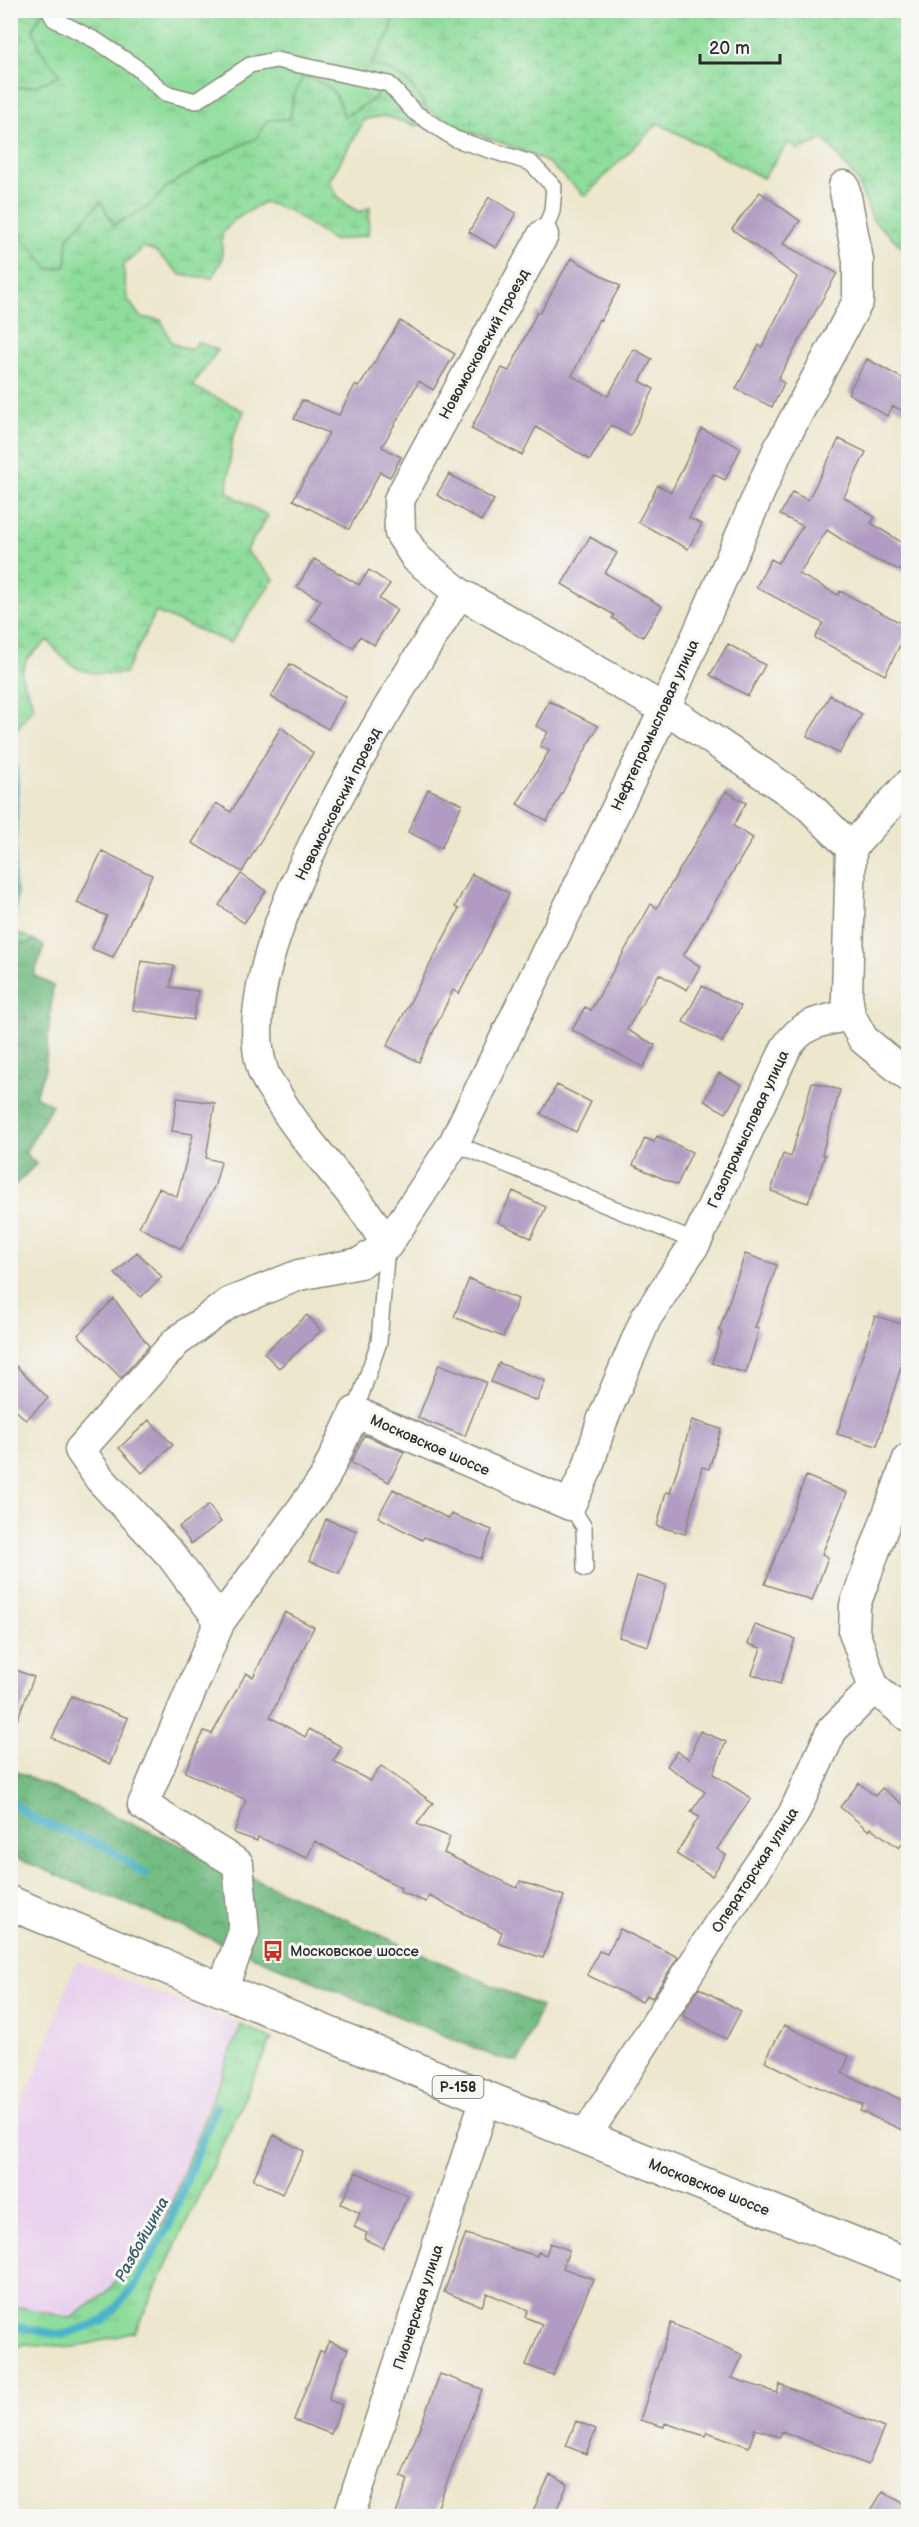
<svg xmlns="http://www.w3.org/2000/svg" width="919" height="2527" font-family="'Balsamiq Sans',sans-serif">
	<defs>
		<pattern id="grass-tufts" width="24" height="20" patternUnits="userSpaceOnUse" patternTransform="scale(1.5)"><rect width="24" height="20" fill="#8fdd9b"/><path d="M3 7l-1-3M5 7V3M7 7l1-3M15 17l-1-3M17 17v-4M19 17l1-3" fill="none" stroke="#7cbe86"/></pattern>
		<pattern id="forest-crowns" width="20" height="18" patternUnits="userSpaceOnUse" patternTransform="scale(1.5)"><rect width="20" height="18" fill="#73bc83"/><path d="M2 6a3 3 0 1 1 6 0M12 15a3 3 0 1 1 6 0" fill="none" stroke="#5f996b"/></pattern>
		<pattern id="wetland-marsh" width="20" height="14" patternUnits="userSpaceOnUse" patternTransform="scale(1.5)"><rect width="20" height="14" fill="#8fdd9b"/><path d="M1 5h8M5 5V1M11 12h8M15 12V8" fill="none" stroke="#7cbe86"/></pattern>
	</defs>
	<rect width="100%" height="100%" fill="#f6f6f2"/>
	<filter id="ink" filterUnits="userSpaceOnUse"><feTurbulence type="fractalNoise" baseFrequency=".0167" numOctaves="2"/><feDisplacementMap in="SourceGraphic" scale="12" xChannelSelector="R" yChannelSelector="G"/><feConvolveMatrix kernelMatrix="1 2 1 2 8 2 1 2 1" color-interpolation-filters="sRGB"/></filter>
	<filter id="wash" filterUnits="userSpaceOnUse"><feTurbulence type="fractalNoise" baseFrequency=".008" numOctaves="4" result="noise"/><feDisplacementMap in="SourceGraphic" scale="24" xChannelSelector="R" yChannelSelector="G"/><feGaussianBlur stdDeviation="1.35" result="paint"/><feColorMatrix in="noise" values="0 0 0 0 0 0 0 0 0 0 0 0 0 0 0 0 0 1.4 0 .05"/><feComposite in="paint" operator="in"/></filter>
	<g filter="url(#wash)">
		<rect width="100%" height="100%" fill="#ede7ce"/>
		<!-- built -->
		<path fill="#e9d2ed" d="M 76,1961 L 241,2025 L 164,2222 L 106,2293 L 71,2318 L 14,2306 L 11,2308 L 10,2127 L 35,2076 Z"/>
		<!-- grass -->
		<path fill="url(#grass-tufts)" stroke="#5d8463" stroke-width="1.5" d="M 138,10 L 393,11 L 391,31 L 371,64 C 401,73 411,82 427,109 L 413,102 L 375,99 L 343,118 L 293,98 L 290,119 L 267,120 L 258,138 L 211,160 L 168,186 L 148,207 L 114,225 L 101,202 L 68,237 L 66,267 L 49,269 L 11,223 L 11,88 L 36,86 L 59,75 L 41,51 L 33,30 L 42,11 L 98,11 L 107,17 Z
			M 241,2025 L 272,2039 L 135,2332 L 76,2347 L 24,2344 L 11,2351 L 11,2308 L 14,2306 L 71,2318 L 106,2293 L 164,2222 Z"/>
		<!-- forest -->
		<path fill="url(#forest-crowns)" stroke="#4f7457" stroke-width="1.5" d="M 36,941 L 44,946 L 34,975 L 53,986 L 45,1070 L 35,1096 L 52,1105 L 25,1153 L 36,1164 L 11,1189 L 11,946 Z
			M 10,1769 L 541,2007 L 519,2062 L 501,2059 L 11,1856 Z"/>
		<!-- wetland -->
		<path fill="url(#wetland-marsh)" stroke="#5d8463" stroke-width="1.5" d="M 452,10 L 908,11 L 908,252 L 873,220 L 856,179 L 824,139 L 798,150 L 789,142 L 763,178 L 658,123 L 585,196 L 547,162 L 508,145 L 463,130 L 427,109 L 418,126 L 385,116 L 365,119 L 329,181 C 337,197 344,205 360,212 L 370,207 L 368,235 L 334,241 L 288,210 L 264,202 L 234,220 L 222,234 L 222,260 L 212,278 L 181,275 L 155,251 L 144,247 L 123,266 L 127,298 L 140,317 L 161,320 L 172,343 L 190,350 L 198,342 L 218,350 L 192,386 L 244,411 L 232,440 L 227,492 L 268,516 L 246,551 L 274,579 L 230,643 L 156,612 L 125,673 C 85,676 72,672 48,640 L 27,659 L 21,675 L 34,706 C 25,718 13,731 11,747 C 9,765 22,784 11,802 L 11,223 L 49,269 L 66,267 L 68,237 L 101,202 L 114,225 L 148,207 L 168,186 L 211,160 L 257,138 L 267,120 L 290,119 L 293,98 L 303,76 C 329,83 338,91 344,117 L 375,99 L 377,91 L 402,91 L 413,102 L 426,108 C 413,81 399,72 371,64 L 391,31 L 393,11 L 435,11 L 431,18 Z
			M 10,11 L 42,11 L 33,30 L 41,51 L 60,75 L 36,86 L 11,88 Z
			M 11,867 L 17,892 L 14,932 L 36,941 L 11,946 Z"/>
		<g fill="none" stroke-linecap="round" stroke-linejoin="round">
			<!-- stream -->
			<path stroke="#4cb3ca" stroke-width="8" d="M 10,729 L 15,784 L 10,929
				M 10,1801 L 36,1820 L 106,1847 L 145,1874
				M 10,2330 L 16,2327 L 62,2335 L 104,2321 L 133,2288 L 170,2223 L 216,2107"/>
		</g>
		<g id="blocks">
			<!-- building -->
			<path fill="#b19bc2" d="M 760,192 L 800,221 L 783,244 L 837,273 L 778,379 L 784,383 L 772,407 L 736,389 L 759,345 L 762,347 L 797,277 L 732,229 Z
				M 489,197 L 516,213 L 496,248 L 469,232 Z
				M 571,258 L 620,286 L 601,320 L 599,319 L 572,376 L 608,396 L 634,349 L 652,359 L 640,381 L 654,389 L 630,436 L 611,425 L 590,460 L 536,427 L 522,455 L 471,429 L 502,368 L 509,371 L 537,312 L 540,313 Z
				M 400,321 L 455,354 L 433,390 L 419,381 L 382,447 L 401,457 L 390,477 L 380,472 L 349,529 L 293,500 L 329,433 L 294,419 L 302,400 L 339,415 L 355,385 L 359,387 Z
				M 867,359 L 909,382 L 909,414 L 893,406 L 887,416 L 848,393 Z
				M 702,429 L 741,448 L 725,480 L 713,474 L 689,518 L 702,524 L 688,549 L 638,522 L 658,485 L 671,492 Z
				M 839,439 L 866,452 L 844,497 L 875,517 L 871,523 L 909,547 L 909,574 L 867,556 L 827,530 L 799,574 L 838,595 L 840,591 L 909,627 L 885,675 L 815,638 L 823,623 L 756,587 L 771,559 L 778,563 L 803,526 L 780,515 L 792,492 L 808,500 Z
				M 449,474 L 494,500 L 481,521 L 437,495 Z
				M 590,537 L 617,553 L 605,573 L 662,606 L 643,637 L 612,618 L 614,615 L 562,584 Z
				M 314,559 L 359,585 L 369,570 L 390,584 L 379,599 L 397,610 L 374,645 L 360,636 L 353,648 L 309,620 L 321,600 L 297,587 Z
				M 728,644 L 765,665 L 748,696 L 710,675 Z
				M 290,664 L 346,697 L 328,729 L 271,697 Z
				M 830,695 L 862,714 L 839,754 L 807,736 Z
				M 549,701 L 598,726 L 547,821 L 517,804 L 549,751 L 540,746 L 548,732 L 536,726 Z
				M 281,727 L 313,753 L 242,872 L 192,843 L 216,803 L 231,812 Z
				M 428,789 L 462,804 L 441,848 L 408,832 Z
				M 726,791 L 746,803 L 733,826 L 753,838 L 683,956 L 700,966 L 687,990 L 659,974 L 627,1030 L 655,1045 L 643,1067 L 572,1030 L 585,1007 L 591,1010 L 651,904 L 657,908 Z
				M 102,851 L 152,875 L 113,957 L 92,949 L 107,916 L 77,903 Z
				M 241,874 L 266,891 L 244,923 L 219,905 Z
				M 472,874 L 509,893 L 480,954 L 459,994 L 453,990 L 419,1062 L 387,1046 L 459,909 L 455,907 Z
				M 141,961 L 174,966 L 170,987 L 198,991 L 193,1020 L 133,1010 Z
				M 702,986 L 741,1006 L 722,1042 L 683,1022 Z
				M 719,1073 L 742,1085 L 726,1113 L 704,1101 Z
				M 812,1082 L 840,1090 L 822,1154 L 825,1155 L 808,1203 L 771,1191 L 783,1154 L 791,1157 Z
				M 557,1085 L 591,1102 L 576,1132 L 541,1114 Z
				M 177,1098 L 215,1103 L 206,1158 L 221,1162 L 215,1185 L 181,1249 L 139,1227 L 159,1188 L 177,1197 L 193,1134 L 172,1131 Z
				M 657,1136 L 692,1152 L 677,1185 L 633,1165 L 645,1138 L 654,1142 Z
				M 513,1191 L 546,1207 L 531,1238 L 498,1222 Z
				M 137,1252 L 162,1277 L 141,1297 L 115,1274 Z
				M 745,1254 L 777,1265 L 755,1328 L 759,1329 L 746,1373 L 712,1363 L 722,1332 L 719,1331 Z
				M 469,1279 L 518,1299 L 503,1337 L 454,1317 Z
				M 114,1299 L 149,1346 L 121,1378 L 78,1335 Z
				M 307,1315 L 321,1331 L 279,1368 L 264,1353 Z
				M 875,1316 L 909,1326 L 909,1357 L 905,1368 L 901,1367 L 877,1446 L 837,1434 Z
				M 10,1360 L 48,1398 L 26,1420 L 10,1405 Z
				M 499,1363 L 545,1381 L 537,1401 L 491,1382 Z
				M 439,1364 L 486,1382 L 465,1436 L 418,1418 Z
				M 149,1420 L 173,1445 L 142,1473 L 119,1448 Z
				M 692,1420 L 721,1429 L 709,1469 L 702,1467 L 685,1534 L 657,1526 L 666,1492 L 670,1493 Z
				M 364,1435 L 404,1452 L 389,1482 L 351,1463 Z
				M 806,1476 L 847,1493 L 822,1554 L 828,1557 L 812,1601 L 765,1584 Z
				M 393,1489 L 449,1519 L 451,1514 L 492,1530 L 481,1559 L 424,1537 L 422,1540 L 378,1517 Z
				M 209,1505 L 221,1522 L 191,1544 L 179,1527 Z
				M 326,1519 L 357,1531 L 339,1573 L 309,1561 Z
				M 637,1576 L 666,1585 L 648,1646 L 619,1637 Z
				M 285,1612 L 314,1627 L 270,1717 L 305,1737 L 309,1729 L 342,1747 L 333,1761 L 370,1781 L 381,1766 L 433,1803 L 417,1824 L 450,1837 L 444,1853 L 517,1888 L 520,1881 L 564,1896 L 543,1958 L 498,1943 L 502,1932 L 429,1896 L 426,1902 L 400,1892 L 401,1888 L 315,1841 L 307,1858 L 258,1837 L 257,1841 L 234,1833 L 246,1800 L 185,1772 L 204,1731 L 212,1734 L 246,1673 L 253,1677 Z
				M 755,1625 L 795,1639 L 780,1684 L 752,1674 L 761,1648 L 748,1644 Z
				M 10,1668 L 34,1677 L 12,1733 L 10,1733 Z
				M 72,1696 L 128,1718 L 110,1764 L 52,1738 Z
				M 700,1731 L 726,1742 L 713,1774 L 751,1798 L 717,1849 L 726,1855 L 712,1876 L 676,1854 L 699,1817 L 691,1812 L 705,1792 L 667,1766 L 677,1751 L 689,1759 Z
				M 859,1783 L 875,1796 L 882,1788 L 909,1809 L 909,1835 L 899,1848 L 871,1828 L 869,1831 L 840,1807 Z
				M 620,1929 L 678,1957 L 652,1998 L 646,1995 L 642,2002 L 587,1975 L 599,1951 L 607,1954 Z
				M 699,1988 L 741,2011 L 726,2039 L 682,2015 Z
				M 784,2025 L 849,2056 L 842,2073 L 909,2103 L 909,2133 L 860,2111 L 863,2105 L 805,2082 L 765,2061 Z
				M 274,2135 L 304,2151 L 282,2194 L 253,2179 Z
				M 356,2172 L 408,2196 L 383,2248 L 364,2239 L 367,2233 L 354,2227 L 360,2213 L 341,2204 Z
				M 466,2234 L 537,2256 L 538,2252 L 546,2255 L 550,2243 L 569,2250 L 563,2268 L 593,2279 L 553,2375 L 526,2365 L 542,2324 L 525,2317 L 528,2310 L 487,2293 L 482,2306 L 444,2292 Z
				M 671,2323 L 743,2355 L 732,2378 L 777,2393 L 780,2384 L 884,2428 L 868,2465 L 782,2431 L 780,2437 L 755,2429 L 749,2447 L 707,2432 L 705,2436 L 665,2423 L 664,2427 L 640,2420 Z
				M 329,2341 L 348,2349 L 330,2391 L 329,2400 L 342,2405 L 331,2434 L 294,2420 L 320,2351 L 324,2352 Z
				M 440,2374 L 482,2389 L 434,2517 L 395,2517 L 408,2480 L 401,2477 Z
				M 576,2421 L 596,2429 L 586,2454 L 566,2446 Z
				M 550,2475 L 568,2484 L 553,2517 L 530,2517 Z
				M 883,2491 L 909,2507 L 909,2517 L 867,2517 Z"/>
		</g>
	</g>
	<g filter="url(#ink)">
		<use href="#blocks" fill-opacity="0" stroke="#8c897c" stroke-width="1.5"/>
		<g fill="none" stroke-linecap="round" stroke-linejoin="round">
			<defs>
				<path id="service" d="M 49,10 L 54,19 L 97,41 L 136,67 L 165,93 L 196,101 L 250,65 L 276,60 L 389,84 L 414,112 L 455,139 L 531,163 L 554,187 L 552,211 L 543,235
					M 454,1143 L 696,1242
					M 355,1412 L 379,1342 L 387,1245
					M 570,1505 L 584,1527 L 585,1569"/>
				<path id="minor" d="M 459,593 L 679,717 L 806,803 L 851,848
					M 850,1015 L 863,1039 L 908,1076
					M 387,1245 C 356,1191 310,1151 279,1099 C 274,1090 266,1080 263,1071 C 223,953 397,695 459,593 L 416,558 L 400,533 L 399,500 L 543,235
					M 220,1621 L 171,1555 L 100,1479 L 80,1450 L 176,1342 L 229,1303 L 299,1275 L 360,1263 L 387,1245 L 454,1143 L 665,709 L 778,450 L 858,301 L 858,260 L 844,186
					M 874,1688 L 908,1716
					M 222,1989 L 244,1932 L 238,1864 L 143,1805 L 220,1621 L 324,1479 L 355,1412 L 570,1505 L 588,1467 L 602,1421 L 646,1318 L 696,1242 L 786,1048 C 803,1022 821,1021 850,1015 L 847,995 L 851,848 L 908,785
					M 585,2137 L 719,1924 L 793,1815 L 832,1730 L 874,1688 L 854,1632 L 855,1605 L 908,1459
					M 349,2516 L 486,2098"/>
				<path id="primary" d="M 10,1903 L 486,2098 L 908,2265"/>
			</defs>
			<!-- service casing -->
			<use href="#service" stroke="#8c897c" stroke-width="18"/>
			<!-- minor casing -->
			<use href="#minor" stroke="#8c897c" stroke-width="33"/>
			<!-- primary casing -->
			<use href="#primary" stroke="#8c897c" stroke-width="36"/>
			<!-- service -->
			<use href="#service" stroke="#fff" stroke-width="15"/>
			<!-- minor -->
			<use href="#minor" stroke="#fff" stroke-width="30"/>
			<!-- primary -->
			<use href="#primary" stroke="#fff" stroke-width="33"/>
		</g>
	</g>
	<!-- icons -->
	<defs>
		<symbol id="bus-bare" viewBox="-9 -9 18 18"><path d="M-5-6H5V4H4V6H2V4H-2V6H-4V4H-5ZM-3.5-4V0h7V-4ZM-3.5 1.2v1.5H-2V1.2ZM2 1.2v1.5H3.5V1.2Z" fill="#c8321e" stroke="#f6f6f2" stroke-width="2.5" paint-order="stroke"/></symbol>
	</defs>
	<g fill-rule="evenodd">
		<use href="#bus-bare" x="258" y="1936" width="30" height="30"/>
	</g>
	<g text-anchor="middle" stroke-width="6" stroke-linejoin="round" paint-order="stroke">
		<!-- shield labels -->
		<rect fill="#f6f6f2" stroke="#686867" stroke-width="1.5" x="432.5" y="2076" width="51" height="22" rx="4.5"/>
		<g font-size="14" font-weight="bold" fill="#2b2b2b">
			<text x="458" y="2092">Р-158</text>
		</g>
		<!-- street labels -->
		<g font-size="15" fill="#2b2b2b" stroke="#f6f6f2">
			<text transform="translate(484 344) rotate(-61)" y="5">Новомосковский проезд</text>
			<text transform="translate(655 725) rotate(-65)" y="5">Нефтепромысловая улица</text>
			<text transform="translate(338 804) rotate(-63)" y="5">Новомосковский проезд</text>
			<text transform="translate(748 1129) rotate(-65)" y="5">Газопромысловая улица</text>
			<text transform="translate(430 1445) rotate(24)" y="5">Московское шоссе</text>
			<text transform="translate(755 1870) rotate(-57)" y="5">Операторская улица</text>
			<text transform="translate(709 2187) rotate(22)" y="5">Московское шоссе</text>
			<text transform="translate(418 2307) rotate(-72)" y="5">Пионерская улица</text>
		</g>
		<!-- poi labels -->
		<g font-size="15" fill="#2b2b2b" stroke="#f6f6f2" text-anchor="start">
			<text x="290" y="1956">Московское шоссе</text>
		</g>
		<!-- water labels -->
		<g font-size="16" font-style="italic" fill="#375b63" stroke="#f6f6f2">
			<text transform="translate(141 2239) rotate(-61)" y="6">Разбойщина</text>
		</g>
	</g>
	<!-- margin -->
	<rect width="919" height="2527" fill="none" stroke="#f6f6f2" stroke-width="36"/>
	<!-- scale -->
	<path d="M700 54v9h80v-9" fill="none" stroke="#2b2b2b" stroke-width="3"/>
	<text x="709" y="54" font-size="18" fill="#2b2b2b" stroke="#f6f6f2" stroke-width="4.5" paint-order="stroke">20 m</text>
</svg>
